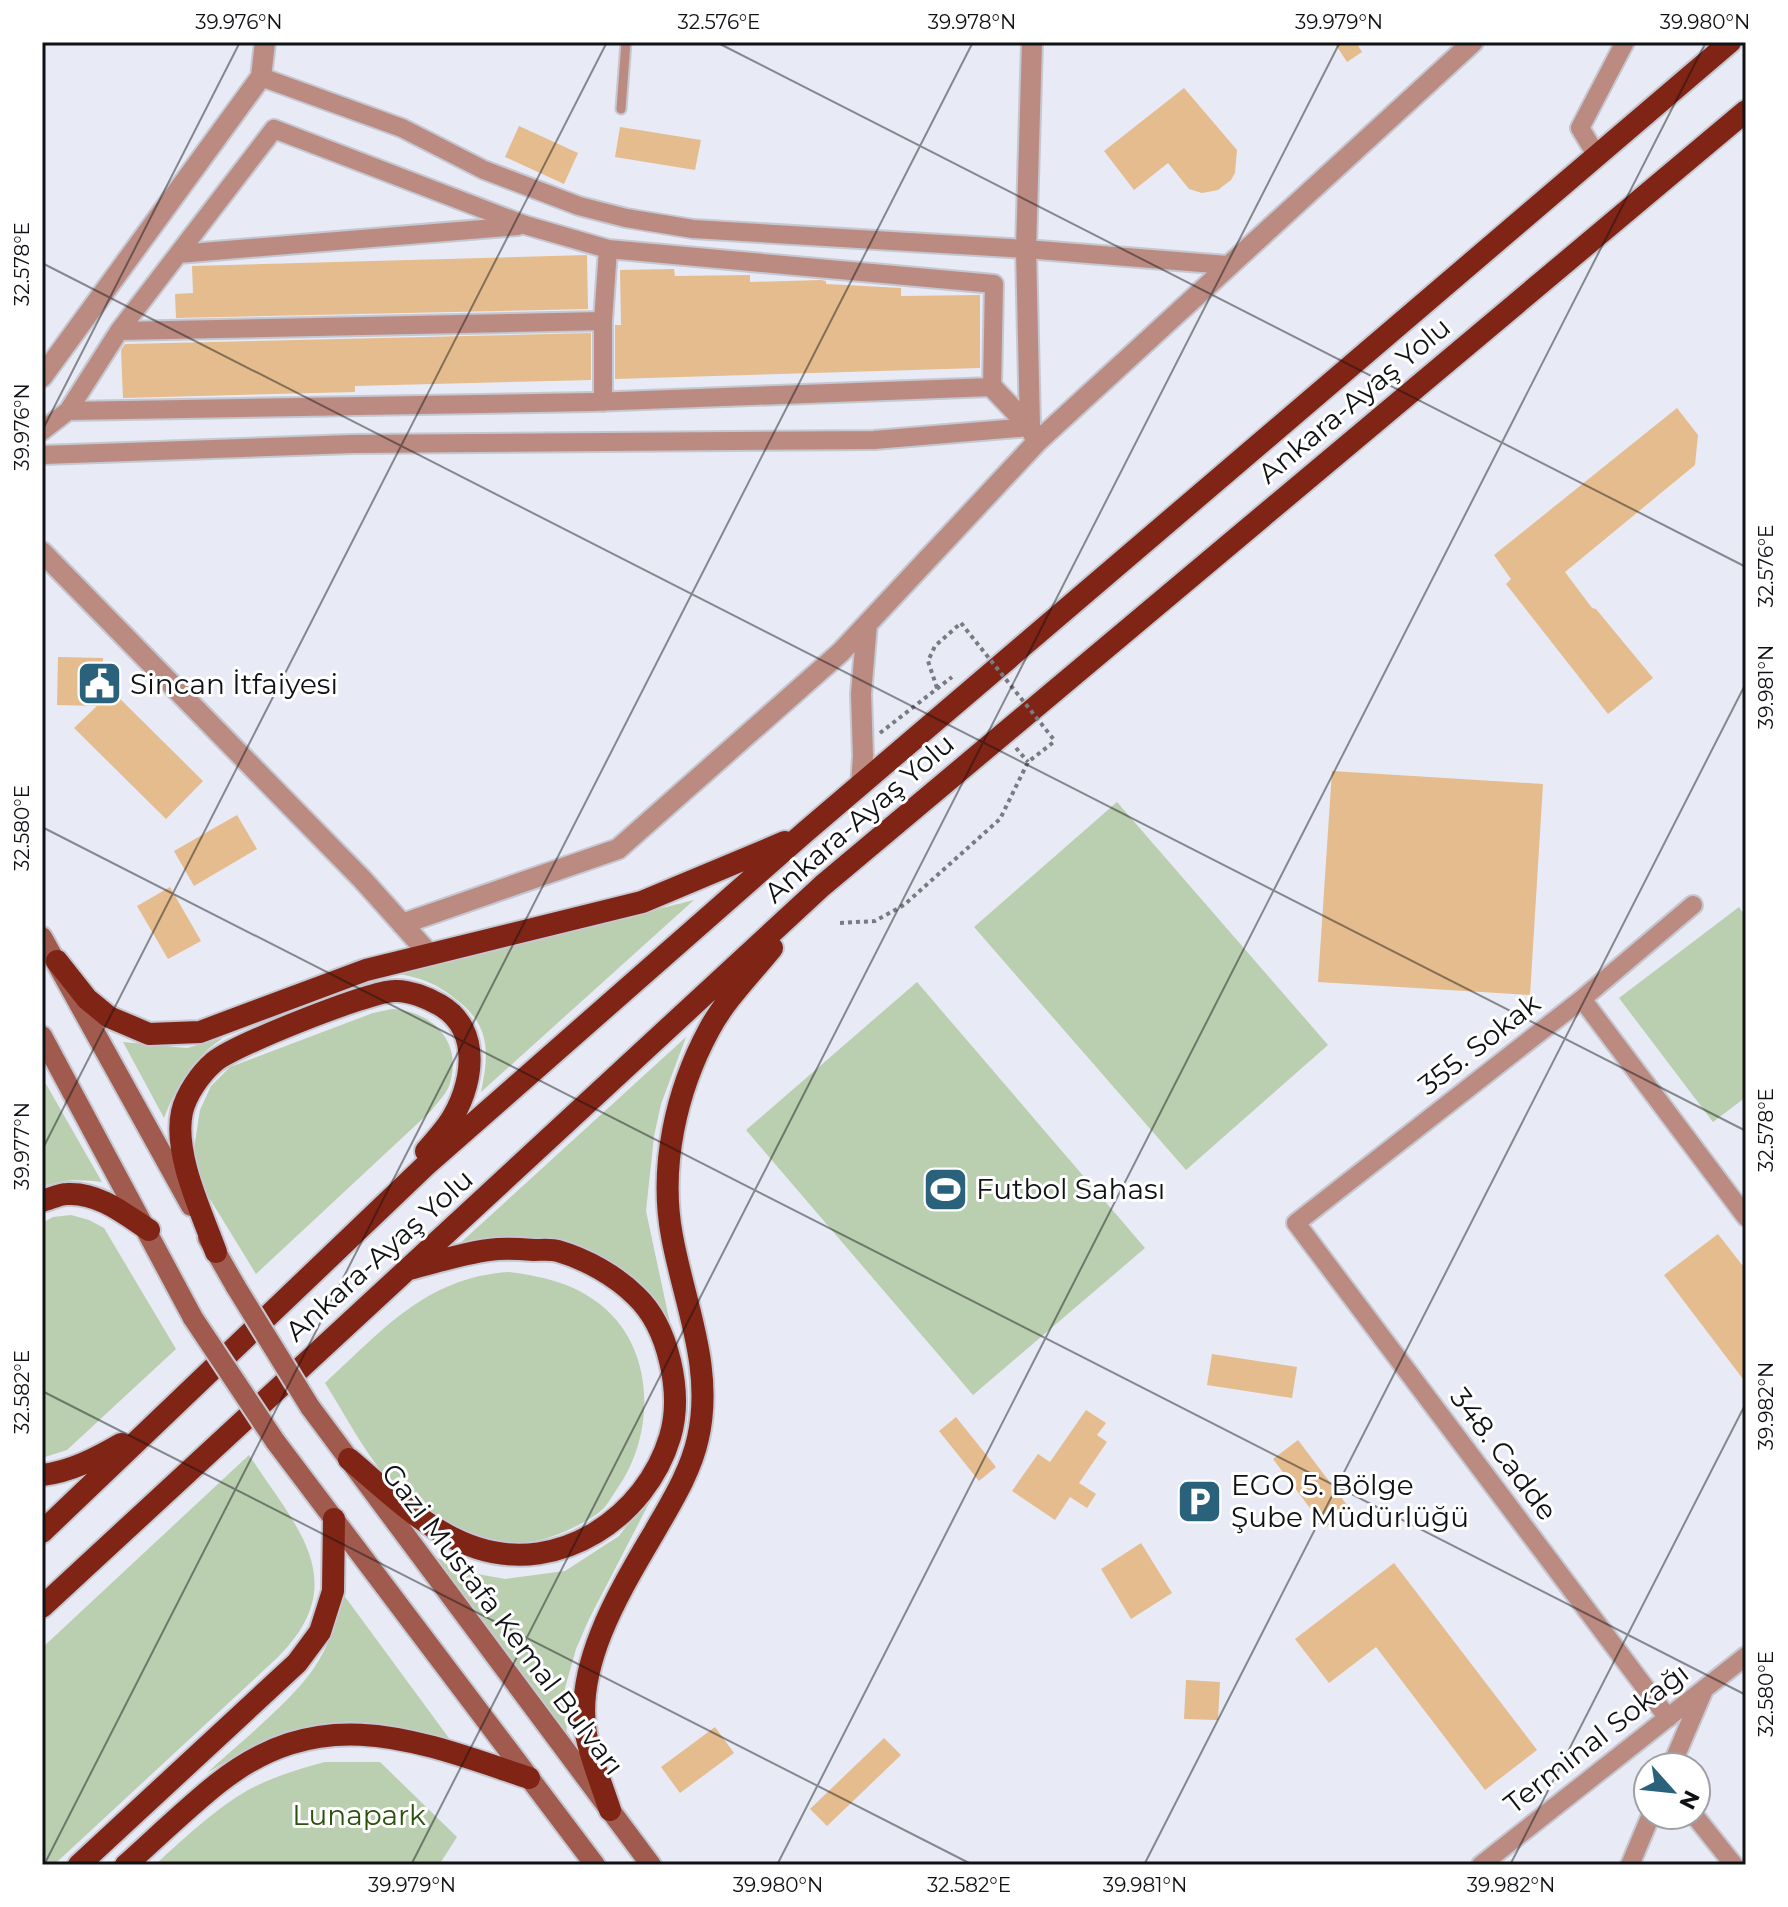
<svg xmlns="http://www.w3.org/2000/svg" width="1788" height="1907" font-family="Montserrat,sans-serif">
	<rect width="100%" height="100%" fill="#e8eaf5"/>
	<!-- green -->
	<path fill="#baceb0" d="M 1117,802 L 1328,1045 L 1186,1170 L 974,927 Z
		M 694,900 L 481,1092 C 489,1054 491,1026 457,1000 C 437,984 425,979 400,974 Z
		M 1739,907 L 1746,917 L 1746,1097 L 1713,1122 L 1619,998 Z
		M 917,982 L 1145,1248 L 973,1395 L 746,1130 Z
		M 392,1009 C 433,1011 464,1043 449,1086 C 446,1094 437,1103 431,1111 L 256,1274 L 197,1178 L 193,1155 L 200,1110 L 211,1086 L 230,1067 L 373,1013 Z
		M 686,1037 L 661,1104 L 654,1136 L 646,1211 L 683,1384 L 662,1336 L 594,1256 L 457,1246 Z
		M 223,1038 C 192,1059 177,1085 164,1118 L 123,1042 L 187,1048 Z
		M 42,1077 L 102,1182 C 80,1179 63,1179 42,1187 Z
		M 71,1215 L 89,1220 L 104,1228 L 176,1349 L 67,1450 L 42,1458 L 42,1223 L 53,1217 Z
		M 509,1272 C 539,1276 569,1282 594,1300 C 656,1342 657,1432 617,1489 C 612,1496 608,1504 603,1509 C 593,1518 579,1525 566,1531 C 524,1550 486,1545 445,1523 C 435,1517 423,1512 414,1505 C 375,1474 351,1424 325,1383 C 382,1331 426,1277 509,1272 Z
		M 249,1455 C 295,1526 354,1581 278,1657 L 58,1861 L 52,1865 L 42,1865 L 42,1648 Z
		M 659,1484 L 589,1619 L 576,1649 L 565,1688 L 567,1738 L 430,1555 L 472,1573 L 505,1579 L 565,1571 L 619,1536 Z
		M 343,1594 L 454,1745 C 427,1737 398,1726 370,1723 C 309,1716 258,1742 207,1773 C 238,1744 291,1702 314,1668 C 329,1646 338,1620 343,1594 Z
		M 325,1762 L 380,1762 L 457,1837 L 439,1865 L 155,1865 C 184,1838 214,1810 248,1790 C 272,1777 299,1769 325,1762 Z"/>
	<!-- building -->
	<path fill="#e4bc8e" d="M 1334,42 L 1356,42 L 1362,52 L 1347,62 Z
		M 1184,88 L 1237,150 L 1235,173 L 1231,180 L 1218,190 L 1202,193 L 1189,189 L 1168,163 L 1134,190 L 1104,151 Z
		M 519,126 L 578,153 L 564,184 L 505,157 Z
		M 620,127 L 701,140 L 695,170 L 615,157 Z
		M 587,255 L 588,309 L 176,318 L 175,294 L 193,293 L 192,266 Z
		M 674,269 L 675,276 L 750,275 L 750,282 L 821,280 L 826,281 L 826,284 L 901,288 L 901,296 L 980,295 L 980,368 L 615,379 L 615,325 L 621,325 L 620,270 Z
		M 591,333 L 591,380 L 355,386 L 355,392 L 123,398 L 121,350 L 125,344 Z
		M 1677,408 L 1698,435 L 1695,465 L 1565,572 L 1592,608 L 1596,609 L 1653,678 L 1608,714 L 1506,584 L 1511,579 L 1494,555 Z
		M 58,657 L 103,658 L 102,681 L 203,781 L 166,819 L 74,728 L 97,706 L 57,705 Z
		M 1332,771 L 1543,784 L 1530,995 L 1318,982 Z
		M 237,815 L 257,849 L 194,886 L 174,851 Z
		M 170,887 L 201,941 L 168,959 L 137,906 Z
		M 1718,1234 L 1746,1270 L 1746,1383 L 1664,1275 Z
		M 1212,1354 L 1297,1367 L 1292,1398 L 1207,1385 Z
		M 1086,1410 L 1106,1423 L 1097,1435 L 1107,1442 L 1079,1483 L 1096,1494 L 1087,1508 L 1070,1497 L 1055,1520 L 1012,1491 L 1038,1454 L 1050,1462 Z
		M 956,1417 L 996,1467 L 979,1481 L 939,1431 Z
		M 1298,1440 L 1350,1509 L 1325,1528 L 1273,1459 Z
		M 1141,1543 L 1172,1593 L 1131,1619 L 1101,1569 Z
		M 1394,1563 L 1537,1750 L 1485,1790 L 1376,1647 L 1329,1683 L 1295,1639 Z
		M 1186,1680 L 1220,1682 L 1218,1720 L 1184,1719 Z
		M 715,1727 L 734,1753 L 680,1793 L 661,1767 Z
		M 884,1738 L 901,1755 L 827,1826 L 810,1809 Z"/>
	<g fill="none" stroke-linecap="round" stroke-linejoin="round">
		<defs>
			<path id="service" d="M 621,109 L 626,42"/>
			<path id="minor" d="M 261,77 L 402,128 L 484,170 L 579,206 L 626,218 L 693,229 L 1026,249 L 1227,265
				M 1597,156 L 1580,128 L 1625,42
				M 178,254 L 518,226
				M 119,331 L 603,321
				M 603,402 L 603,321 L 608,249
				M 42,431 L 68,411 L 119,331 L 274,129 L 525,225 L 608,249 L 994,284 L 992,387 L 592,402 L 68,411
				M 42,455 L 352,444 L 874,440 L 1030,427
				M 1582,999 L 1746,1217
				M 1668,1718 L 1296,1223 L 1582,999 L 1693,905
				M 1671,1767 L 1703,1692
				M 1694,1815 L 1734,1865
				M 1481,1865 L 1746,1656
				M 1630,1865 L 1651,1815"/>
			<path id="tertiary" d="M 42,377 L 261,77 L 265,42
				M 992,387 L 1030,427
				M 1037,442 L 1473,42
				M 42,552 L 362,879 L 430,955
				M 861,785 L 863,756 L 861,694 L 867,624
				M 402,924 L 618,849 L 841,652 L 1037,442 L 1030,427 L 1026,249 L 1032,42"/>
			<path id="secondary" d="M 42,937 L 191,1206
				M 42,1036 L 193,1318
				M 208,1238 L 236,1287
				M 310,1407 L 651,1865
				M 275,1441 L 595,1865"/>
			<path id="trunk" d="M 57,961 L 87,999 L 109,1017 L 149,1034 L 200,1032 L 366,970 L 642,902 L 785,842
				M 42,1201 C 50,1199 59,1194 67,1194 C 98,1192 125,1214 149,1230
				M 216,1252 C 202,1213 173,1154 182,1112 C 186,1094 201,1073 214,1062 C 234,1045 368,992 394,991 C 409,990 428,998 440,1005 C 483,1030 473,1087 449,1123 C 442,1133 434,1142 426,1151
				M 349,1459 C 388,1492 427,1532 477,1548 C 560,1575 646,1517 670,1437 C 683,1394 669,1327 636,1296 C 616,1276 586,1259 558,1251 C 551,1249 542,1250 534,1250 C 522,1249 510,1248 498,1249 C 469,1251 438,1262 409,1269
				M 42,1475 C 70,1472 97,1458 121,1444
				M 42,1532 L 425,1166 L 804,833 L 1730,42
				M 42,1607 L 822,886 L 1746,111
				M 610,1810 C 602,1785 591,1760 586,1734 C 574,1664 621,1589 655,1531 C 671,1503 691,1471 698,1438 C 714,1368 684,1303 672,1236 C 659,1167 676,1091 709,1030 C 724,1001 751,974 772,948
				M 79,1865 L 297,1663 L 320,1632 L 333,1591 L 334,1519
				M 126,1865 C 156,1838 186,1809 217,1784 C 322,1700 416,1740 529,1778"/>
		</defs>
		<!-- service casing -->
		<use href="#service" stroke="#c5c7d1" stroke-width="13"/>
		<!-- minor casing -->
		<use href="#minor" stroke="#c5c7d1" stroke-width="22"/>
		<!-- tertiary casing -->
		<use href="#tertiary" stroke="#c5c7d1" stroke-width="24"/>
		<!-- secondary casing -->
		<use href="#secondary" stroke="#c5c7d1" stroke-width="24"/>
		<!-- trunk casing -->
		<use href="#trunk" stroke="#c5c7d1" stroke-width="26"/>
		<!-- path -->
		<path stroke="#797a82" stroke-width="4" stroke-dasharray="4 4" stroke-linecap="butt" d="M 937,688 L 928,661 L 935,646 L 961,623
			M 880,733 L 952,677
			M 1016,748 L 1028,762
			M 840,923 L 875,921 L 904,905 L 1000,819 L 1028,762 L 1055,741"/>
		<!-- service -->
		<use href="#service" stroke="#bb8b81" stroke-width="9"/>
		<!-- minor -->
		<use href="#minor" stroke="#bb8b81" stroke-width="18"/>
		<!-- tertiary -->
		<use href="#tertiary" stroke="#bb8b81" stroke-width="20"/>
		<!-- secondary -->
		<use href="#secondary" stroke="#a05b4e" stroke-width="20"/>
		<!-- trunk -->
		<use href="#trunk" stroke="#802415" stroke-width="22"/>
		<defs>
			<path id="secondary-bridge" d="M 236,1287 L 310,1407
				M 193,1318 L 275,1441"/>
		</defs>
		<!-- secondary-bridge casing -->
		<use href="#secondary-bridge" stroke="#c5c7d1" stroke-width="24" stroke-linecap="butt"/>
		<!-- path-bridge -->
		<path stroke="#797a82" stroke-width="4" stroke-dasharray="4 4" stroke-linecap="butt" d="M 961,623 L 1055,741"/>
		<!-- secondary-bridge -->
		<use href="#secondary-bridge" stroke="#a05b4e" stroke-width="20"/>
	</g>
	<!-- ticks -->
	<path fill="none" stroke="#101115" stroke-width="2" stroke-opacity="0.45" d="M 716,42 L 1746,567M 42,263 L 1746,1131M 42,431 L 240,42M 42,827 L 1746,1695M 42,1150 L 607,42M 42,1391 L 973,1865M 44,1865 L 973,42M 411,1865 L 1340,42M 777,1865 L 1706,42M 1144,1865 L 1746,683M 1510,1865 L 1746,1403"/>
	<!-- icons -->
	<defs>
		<symbol id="civic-square" viewBox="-11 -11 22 22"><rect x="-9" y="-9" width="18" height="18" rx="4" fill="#2a627c" stroke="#fff"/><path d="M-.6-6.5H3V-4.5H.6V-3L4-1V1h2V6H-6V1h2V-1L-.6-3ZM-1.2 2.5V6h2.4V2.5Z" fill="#fff"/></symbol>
		<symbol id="stadium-square" viewBox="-11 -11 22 22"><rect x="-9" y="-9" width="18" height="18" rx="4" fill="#2a627c" stroke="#fff"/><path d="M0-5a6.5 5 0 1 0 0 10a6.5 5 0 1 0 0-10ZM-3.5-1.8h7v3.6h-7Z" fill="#fff"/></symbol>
		<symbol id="parking-square" viewBox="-11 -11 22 22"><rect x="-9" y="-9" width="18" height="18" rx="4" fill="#2a627c" stroke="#fff"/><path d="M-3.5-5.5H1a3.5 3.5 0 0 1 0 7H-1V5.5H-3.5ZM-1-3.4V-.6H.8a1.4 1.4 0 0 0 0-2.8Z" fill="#fff"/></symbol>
	</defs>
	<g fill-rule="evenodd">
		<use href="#civic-square" x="74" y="658" width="51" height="51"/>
		<use href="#stadium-square" x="920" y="1164" width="51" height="51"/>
		<use href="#parking-square" x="1174" y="1476" width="51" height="51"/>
	</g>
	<g text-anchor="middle" stroke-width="6" stroke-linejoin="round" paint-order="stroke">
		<!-- street labels -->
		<g font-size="28" fill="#101115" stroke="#fff">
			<text transform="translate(1354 400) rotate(-40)" y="10">Ankara-Ayaş Yolu</text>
			<text transform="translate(859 818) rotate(-41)" y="10">Ankara-Ayaş Yolu</text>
			<text transform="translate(1479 1044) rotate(-38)" y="10">355. Sokak</text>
			<text transform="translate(379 1255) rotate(-42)" y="10">Ankara-Ayaş Yolu</text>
			<text transform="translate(1504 1454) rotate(53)" y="10">348. Cadde</text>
			<text transform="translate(503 1619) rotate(53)" y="10">Gazi Mustafa Kemal Bulvarı</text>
			<text transform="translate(1596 1738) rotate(-38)" y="10">Terminal Sokağı</text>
		</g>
		<!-- poi labels -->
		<g font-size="28" fill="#101115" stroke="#fff" text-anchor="start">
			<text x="130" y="694">Sincan İtfaiyesi</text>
			<text x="976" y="1199">Futbol Sahası</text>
			<text x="1231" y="1495">EGO 5. Bölge<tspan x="1231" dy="32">Şube Müdürlüğü</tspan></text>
		</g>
		<!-- park labels -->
		<g font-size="28" fill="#2b520b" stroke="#fff">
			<text x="359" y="1825">Lunapark</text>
		</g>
	</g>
	<!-- border -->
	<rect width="1788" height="1907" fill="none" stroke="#ffffff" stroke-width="88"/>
	<!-- north arrow -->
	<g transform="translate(1672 1791) rotate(117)"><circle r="38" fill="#ffffff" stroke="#9fa0a1" stroke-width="2"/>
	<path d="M0-6L14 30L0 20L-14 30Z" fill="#2a627c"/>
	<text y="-12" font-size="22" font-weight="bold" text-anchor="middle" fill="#101115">N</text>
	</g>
	<rect x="44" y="44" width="1700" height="1819" fill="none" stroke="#101115" stroke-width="3"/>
	<g font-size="20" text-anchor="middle" fill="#101115">
		<text x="239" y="29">39.976°N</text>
		<text x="719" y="29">32.576°E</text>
		<text x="972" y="29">39.978°N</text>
		<text x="1339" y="29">39.979°N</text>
		<text x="1705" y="29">39.980°N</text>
		<text transform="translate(22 264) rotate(-90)" y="7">32.578°E</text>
		<text transform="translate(22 427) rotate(-90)" y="7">39.976°N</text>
		<text transform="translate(1766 566) rotate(-90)" y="7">32.576°E</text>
		<text transform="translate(1766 687) rotate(-90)" y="7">39.981°N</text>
		<text transform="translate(22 828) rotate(-90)" y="7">32.580°E</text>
		<text transform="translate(1766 1130) rotate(-90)" y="7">32.578°E</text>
		<text transform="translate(22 1146) rotate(-90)" y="7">39.977°N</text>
		<text transform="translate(22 1392) rotate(-90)" y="7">32.582°E</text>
		<text transform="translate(1766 1406) rotate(-90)" y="7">39.982°N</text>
		<text transform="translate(1766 1694) rotate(-90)" y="7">32.580°E</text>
		<text x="412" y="1892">39.979°N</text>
		<text x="778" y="1892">39.980°N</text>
		<text x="969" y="1892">32.582°E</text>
		<text x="1145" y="1892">39.981°N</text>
		<text x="1511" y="1892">39.982°N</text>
	</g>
</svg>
